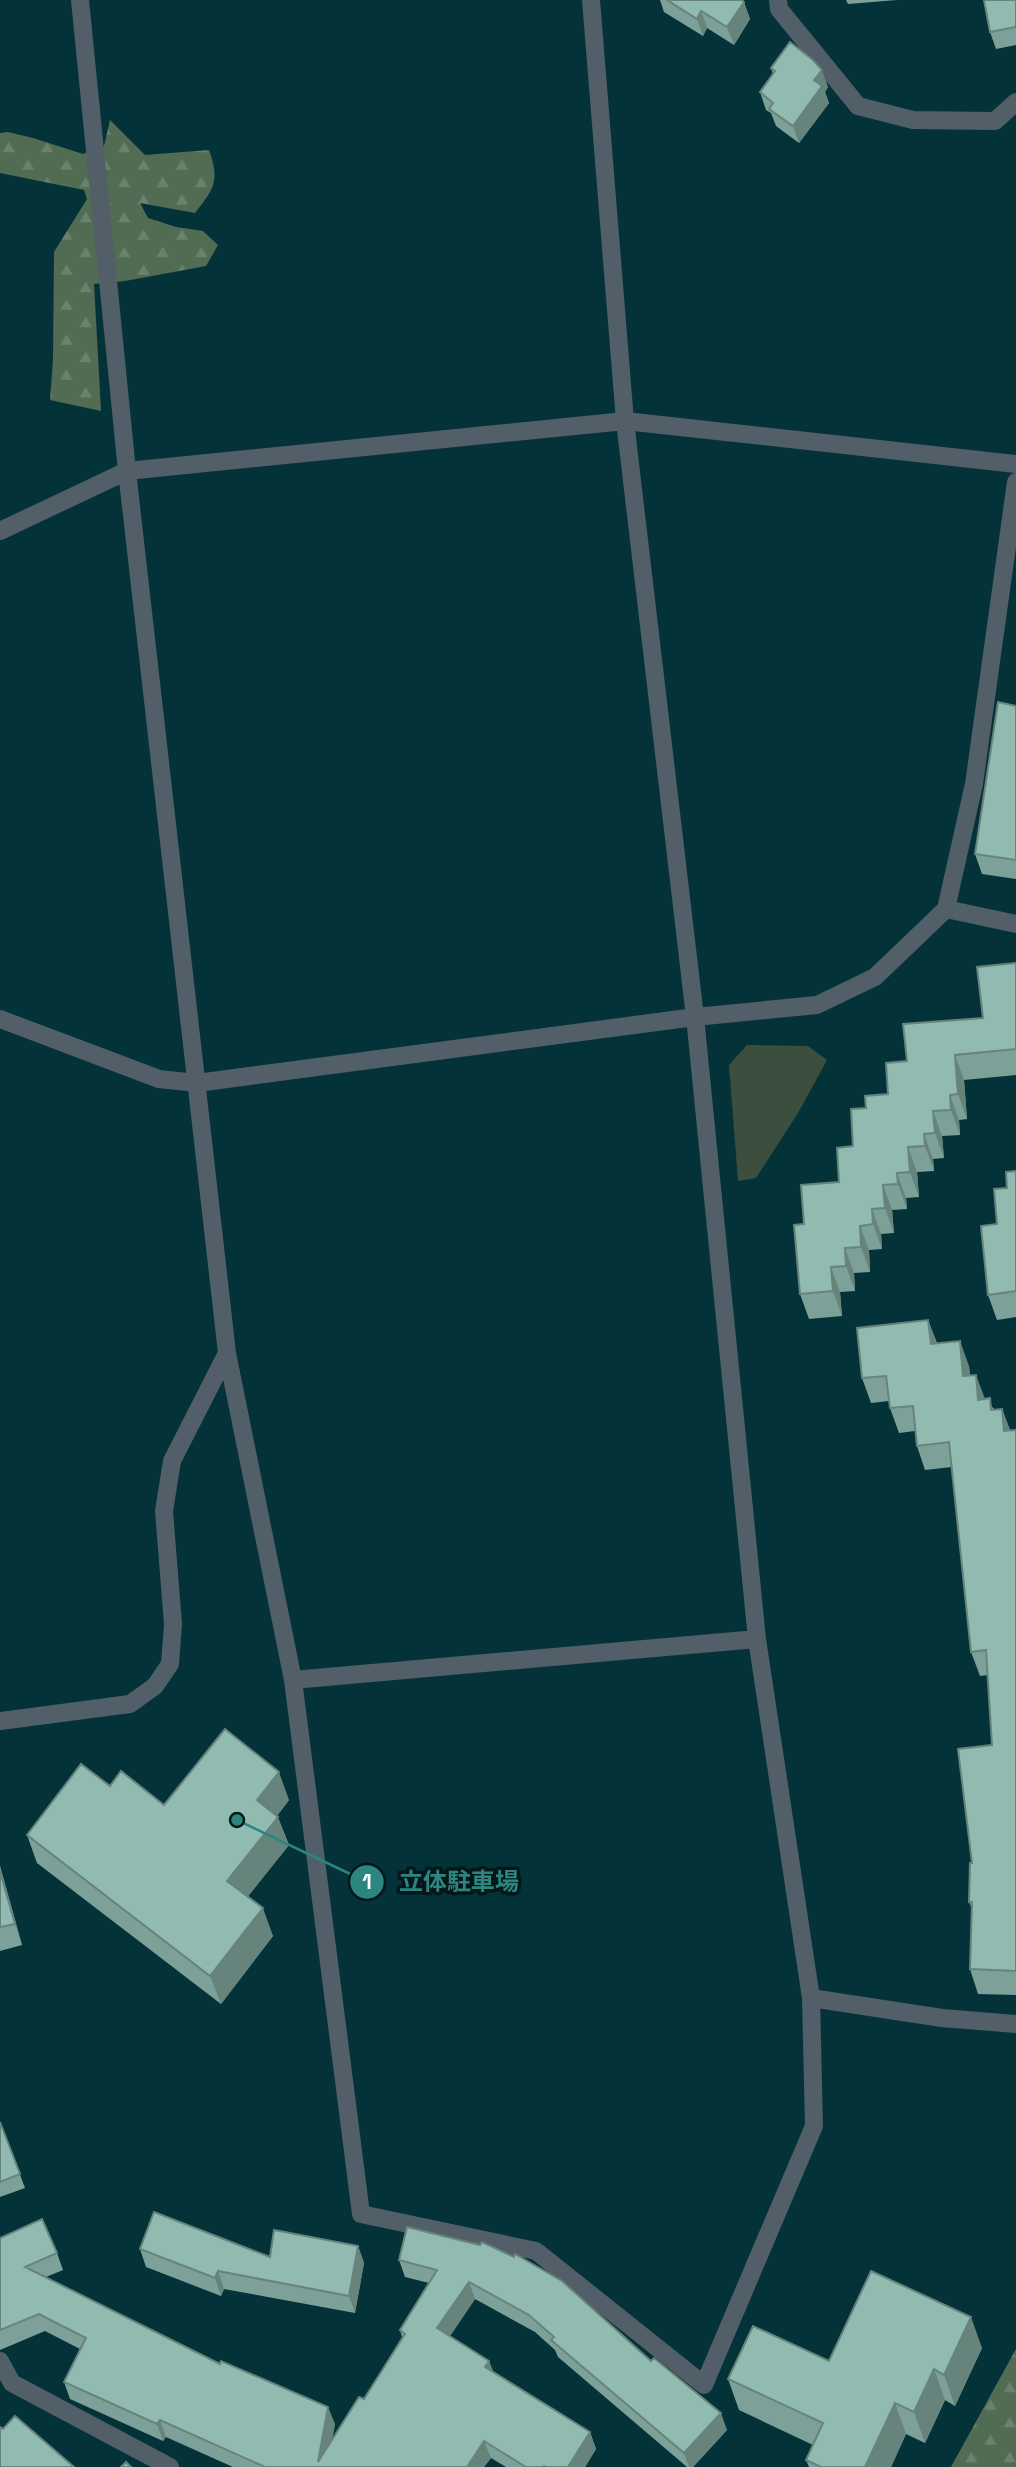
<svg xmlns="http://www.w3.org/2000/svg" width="1016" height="2467" font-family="'Space Grotesk','Noto Sans JP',sans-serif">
	<defs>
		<pattern id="forest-firs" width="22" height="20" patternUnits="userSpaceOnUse" patternTransform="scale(1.75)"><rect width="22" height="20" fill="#526c54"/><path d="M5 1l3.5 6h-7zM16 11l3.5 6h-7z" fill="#6a816c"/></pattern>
	</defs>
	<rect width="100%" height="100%" fill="#043239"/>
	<!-- green -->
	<path fill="#3c4e3d" d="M 747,1045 L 808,1046 L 827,1060 L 798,1113 L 756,1178 L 738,1181 L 729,1065 Z"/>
	<!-- forest -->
	<path fill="url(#forest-firs)" d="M 110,120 L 145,155 L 209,150 C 220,181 214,189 195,213 L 140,203 L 148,218 L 176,227 L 203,231 L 218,245 L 206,266 L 125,281 L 94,284 L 101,411 L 50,400 L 53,360 L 54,252 L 87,199 L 84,190 L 0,173 L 0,133 L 8,132 L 33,138 L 83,154 L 104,146 Z
		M 1016,2349 L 1016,2467 L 951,2467 Z"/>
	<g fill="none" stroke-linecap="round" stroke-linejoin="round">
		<!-- service -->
		<path stroke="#525e68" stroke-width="18" d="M 778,0 L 779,9 L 858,106 L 913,120 L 995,121 L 1016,102"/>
		<!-- minor -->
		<path stroke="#525e68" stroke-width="18" d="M 80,0 L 127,471 L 227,1353 L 293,1680 L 361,2214 L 536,2251 L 704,2385 L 814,2126 L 811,1998 L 757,1639 L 695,1017 L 625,421 L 591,0
			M 0,531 L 127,471 L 625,421 L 1016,464
			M 946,909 L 1016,924
			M 0,1019 L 159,1079 L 197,1083 L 695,1017 L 817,1005 L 875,977 L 946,909 L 974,784 L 1016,482
			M 293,1680 L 757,1639
			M 0,1721 L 130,1704 L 155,1686 L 170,1664 L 173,1624 L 164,1511 L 172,1461 L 227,1353
			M 811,1998 L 942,2018 L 1016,2024
			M 0,2361 L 12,2383 L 170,2467"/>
	</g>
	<!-- wall -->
	<path fill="#7da198" d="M 660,0 L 743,0 L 750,19 L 734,45 L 707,28 L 703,36 L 664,12 Z
		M 846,0 L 897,0 L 848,4 Z
		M 1016,0 L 1016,45 L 996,49 L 990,32 Z
		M 771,68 L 828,87 L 825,92 L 829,103 L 799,143 L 776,126 L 771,113 L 766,110 L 760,92 L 773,74 Z
		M 1016,706 L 1016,879 L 982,874 L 975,854 Z
		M 1016,963 L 1016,1075 L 964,1080 L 967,1119 L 959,1120 L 960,1135 L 942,1136 L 944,1158 L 933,1159 L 934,1171 L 917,1172 L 919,1197 L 906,1198 L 907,1209 L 892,1210 L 894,1233 L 881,1234 L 882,1249 L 869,1250 L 870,1272 L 854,1273 L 855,1291 L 840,1292 L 842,1316 L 809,1319 L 800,1294 L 804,1224 L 839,1182 L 853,1146 L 866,1108 L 888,1094 L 907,1061 L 983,1018 Z
		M 1016,1171 L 1016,1317 L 997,1320 L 988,1295 L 1007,1188 Z
		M 928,1320 L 937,1343 L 969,1366 L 970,1375 L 985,1399 L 994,1409 L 1002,1409 L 1010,1430 L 1016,1430 L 1016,1995 L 978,1994 L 970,1969 L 972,1909 L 969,1902 L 972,1863 L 992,1745 L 988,1675 L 980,1676 L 971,1652 L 952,1467 L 925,1470 L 917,1446 L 915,1431 L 899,1433 L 890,1408 L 889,1401 L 871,1403 L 862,1378 Z
		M 110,1786 L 164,1805 L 289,1800 L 277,1816 L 289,1845 L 248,1896 L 273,1936 L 221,2004 L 37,1863 L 27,1835 Z
		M 0,1866 L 22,1945 L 0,1951 Z
		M 0,2122 L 25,2188 L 0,2197 Z
		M 407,2227 L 727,2430 L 693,2467 L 687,2467 L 558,2357 L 555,2350 L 535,2332 L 475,2299 L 450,2336 L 489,2361 L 493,2371 L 590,2432 L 596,2449 L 585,2467 L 506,2467 L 491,2458 L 484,2467 L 233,2467 L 166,2437 L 163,2441 L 70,2399 L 64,2382 L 80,2349 L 45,2331 L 0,2350 L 0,2238 L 57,2253 L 63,2270 L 46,2277 L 335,2424 L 332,2440 L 364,2399 L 402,2337 L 400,2330 L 429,2283 L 405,2277 L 399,2260 Z
		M 358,2246 L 364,2263 L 355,2313 L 224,2289 L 221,2296 L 146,2267 L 140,2249 L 270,2257 Z
		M 982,2348 L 955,2406 L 945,2400 L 925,2443 L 906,2434 L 891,2467 L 809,2467 L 806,2460 L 813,2445 L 739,2410 L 728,2379 L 829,2361 Z"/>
	<!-- shaded-wall -->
	<path fill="#66837c" d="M 744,2 L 750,19 L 734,45 L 727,27 Z
		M 701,11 L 707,28 L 703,36 L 697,19 Z
		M 822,70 L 828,87 L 825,92 L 829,103 L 799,143 L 793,126 L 814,80 Z
		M 955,1055 L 964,1080 L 967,1119 L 958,1094 Z
		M 950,1095 L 959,1120 L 960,1135 L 951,1110 Z
		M 933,1111 L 942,1136 L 944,1158 L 935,1133 Z
		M 924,1134 L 933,1159 L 934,1171 L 925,1146 Z
		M 908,1147 L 917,1172 L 919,1197 L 910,1172 Z
		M 897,1173 L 906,1198 L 907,1209 L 898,1184 Z
		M 883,1185 L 892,1210 L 894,1233 L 885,1208 Z
		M 872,1209 L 881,1234 L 882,1249 L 873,1224 Z
		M 860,1226 L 869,1250 L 870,1272 L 861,1247 Z
		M 845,1248 L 854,1273 L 855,1291 L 846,1266 Z
		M 831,1267 L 840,1292 L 842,1316 L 833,1291 Z
		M 928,1320 L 937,1345 L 931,1344 Z
		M 960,1341 L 969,1366 L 972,1400 L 963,1376 Z
		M 976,1375 L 985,1399 L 978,1400 Z
		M 1002,1409 L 1011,1433 L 1004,1431 Z
		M 279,1772 L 289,1800 L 267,1828 L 257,1800 Z
		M 278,1817 L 289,1845 L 238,1909 L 227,1881 Z
		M 0,1866 L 22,1945 L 15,1924 L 0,1872 Z
		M 263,1908 L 273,1936 L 221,2004 L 210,1976 Z
		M 358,2246 L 364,2263 L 355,2313 L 349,2296 Z
		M 218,2271 L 224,2289 L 221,2296 L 215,2278 Z
		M 469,2282 L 475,2299 L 444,2345 L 437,2328 Z
		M 971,2317 L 982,2348 L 955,2406 L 944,2375 Z
		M 489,2361 L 495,2378 L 485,2367 Z
		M 934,2369 L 945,2400 L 925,2443 L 914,2412 Z
		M 895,2403 L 906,2434 L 891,2467 L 865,2467 Z
		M 328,2407 L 335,2424 L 327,2467 L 318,2462 Z
		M 721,2413 L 727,2430 L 693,2467 L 689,2467 L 684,2453 Z
		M 160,2420 L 166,2437 L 163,2441 L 157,2424 Z
		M 590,2432 L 596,2449 L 585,2467 L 568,2467 Z
		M 484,2441 L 491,2458 L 484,2467 L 467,2467 Z"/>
	<!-- building -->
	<path fill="#91bbb1" stroke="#66837c" stroke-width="2" d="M 667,0 L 742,0 L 744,2 L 727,27 L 701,11 L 697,19 Z
		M 984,0 L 1016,0 L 1016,27 L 990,32 Z
		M 790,42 L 813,60 L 822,70 L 814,80 L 822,86 L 793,126 L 769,109 L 773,103 L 760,92 L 775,71 L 771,68 Z
		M 998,702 L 1016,706 L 1016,860 L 975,854 Z
		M 1016,963 L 1016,1049 L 955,1055 L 958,1094 L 950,1095 L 951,1110 L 933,1111 L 935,1133 L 924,1134 L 925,1146 L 908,1147 L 910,1172 L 897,1173 L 898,1184 L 883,1185 L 885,1208 L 872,1209 L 873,1224 L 860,1226 L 861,1247 L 845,1248 L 846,1266 L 831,1267 L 833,1291 L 800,1294 L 794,1225 L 804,1224 L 801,1185 L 839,1182 L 837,1148 L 853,1146 L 851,1109 L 866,1108 L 865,1096 L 888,1094 L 886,1063 L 907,1061 L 903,1024 L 983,1018 L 977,967 Z
		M 1016,1171 L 1016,1291 L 988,1295 L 981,1226 L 997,1224 L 994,1189 L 1007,1188 L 1006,1172 Z
		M 928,1320 L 931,1344 L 960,1341 L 963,1376 L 976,1375 L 978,1400 L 990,1398 L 991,1410 L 1002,1409 L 1004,1431 L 1016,1430 L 1016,1971 L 970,1969 L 972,1902 L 969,1902 L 970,1863 L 972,1863 L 958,1749 L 992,1745 L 986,1650 L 971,1652 L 949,1442 L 917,1446 L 913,1406 L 890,1408 L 886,1376 L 862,1378 L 857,1328 Z
		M 225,1729 L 279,1772 L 257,1800 L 278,1817 L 227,1881 L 263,1908 L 210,1976 L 27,1835 L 81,1764 L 110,1786 L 121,1771 L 164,1805 Z
		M 0,1872 L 15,1924 L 0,1927 Z
		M 0,2122 L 20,2174 L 0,2182 Z
		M 154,2212 L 270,2257 L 274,2230 L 358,2246 L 349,2296 L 218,2271 L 215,2278 L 140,2249 Z
		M 42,2219 L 57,2253 L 25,2267 L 220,2364 L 221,2361 L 328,2407 L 318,2462 L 359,2397 L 364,2399 L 405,2334 L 400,2330 L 437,2270 L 399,2260 L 407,2227 L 480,2245 L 482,2242 L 514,2257 L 515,2254 L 562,2281 L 651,2361 L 654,2358 L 721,2413 L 684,2453 L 551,2340 L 554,2337 L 529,2315 L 469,2282 L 437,2328 L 489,2361 L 485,2367 L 590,2432 L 568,2467 L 546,2467 L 544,2466 L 543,2467 L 526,2467 L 484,2441 L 467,2467 L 265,2467 L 160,2420 L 157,2424 L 64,2382 L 86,2338 L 39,2314 L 0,2330 L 0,2238 Z
		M 871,2271 L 971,2317 L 944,2375 L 934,2369 L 914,2412 L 895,2403 L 865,2467 L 821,2467 L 806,2460 L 823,2423 L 728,2379 L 753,2326 L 829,2361 Z
		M 15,2416 L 74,2467 L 0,2467 L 0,2427 L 3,2429 Z
		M 126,2462 L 131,2467 L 121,2467 Z"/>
	<!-- callouts -->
	<path fill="none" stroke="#2b8680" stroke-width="2.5" d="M237 1820L367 1882"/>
	<g fill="#2b8680" stroke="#06171a" stroke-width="2.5">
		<circle cx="237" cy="1820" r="7"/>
		<circle cx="367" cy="1882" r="18"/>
	</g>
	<g font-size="21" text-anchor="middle" font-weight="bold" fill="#fff">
		<text x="367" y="1889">1</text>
	</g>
	<g font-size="24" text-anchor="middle" font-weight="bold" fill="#2b8680" stroke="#06171a" stroke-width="7" stroke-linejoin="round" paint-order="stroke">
		<text x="459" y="1890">立体駐車場</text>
	</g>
</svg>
